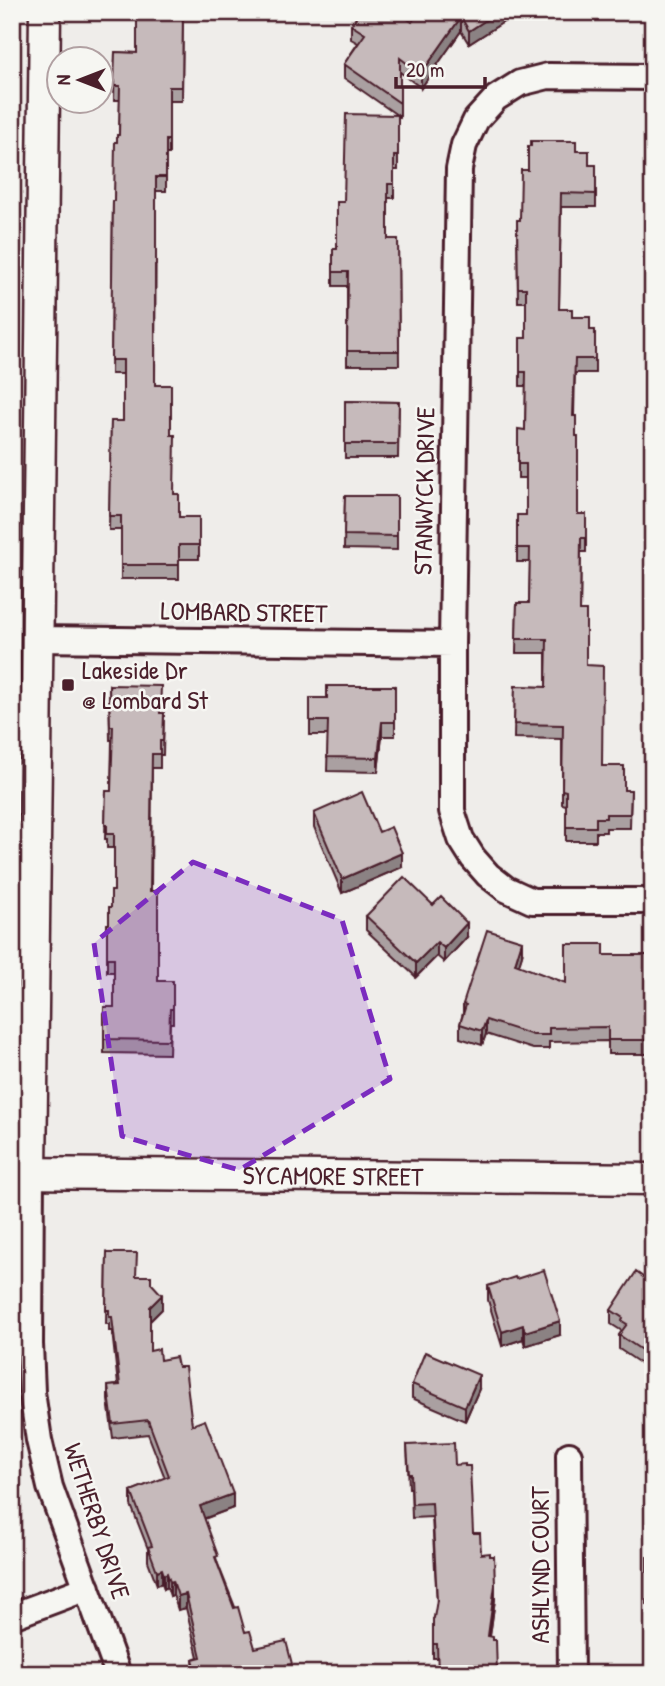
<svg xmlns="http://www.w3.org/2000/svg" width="665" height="1686" font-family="'Patrick Hand',sans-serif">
	<rect width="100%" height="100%" fill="#efedea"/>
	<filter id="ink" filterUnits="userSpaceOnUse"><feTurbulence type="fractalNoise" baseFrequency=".0143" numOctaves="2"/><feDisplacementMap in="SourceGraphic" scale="14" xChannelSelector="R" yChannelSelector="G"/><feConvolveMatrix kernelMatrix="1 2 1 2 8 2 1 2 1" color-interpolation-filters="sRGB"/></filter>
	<g filter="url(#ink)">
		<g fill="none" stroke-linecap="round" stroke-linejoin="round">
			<defs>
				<path id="minor" d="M 653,77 L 548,76 L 520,83 L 496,98 L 476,120 L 464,145 L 459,169 L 452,644 L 452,811 L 461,839 L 473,858 L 488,875 L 506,889 L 532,901 L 653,901
					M 36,639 L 452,644
					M 31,1173 L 30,1344 L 32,1392 L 39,1440 L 50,1487 L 118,1674
					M 569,1455 L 571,1674
					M 12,1616 L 87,1588"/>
				<g id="tertiary">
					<path id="s1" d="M 13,1173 L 653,1179"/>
					<path d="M 31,1173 L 45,12"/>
				</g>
			</defs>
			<!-- minor casing -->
			<use href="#minor" stroke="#4a1f2b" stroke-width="30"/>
			<!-- tertiary casing -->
			<use href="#tertiary" stroke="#4a1f2b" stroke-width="35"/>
			<!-- minor -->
			<use href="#minor" stroke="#f6f6f2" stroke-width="24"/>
			<!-- tertiary -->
			<use href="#tertiary" stroke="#f6f6f2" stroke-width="30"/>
		</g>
		<!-- wall -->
		<path fill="#aaa0a1" stroke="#4a1f2b" stroke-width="2" d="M 519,12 L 469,44 L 461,31 L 421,88 L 400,72 L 400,117 L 398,115 L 398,170 L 394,170 L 394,198 L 388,198 L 388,239 L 398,239 L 399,365 L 347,365 L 347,286 L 333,286 L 333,249 L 337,249 L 344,202 L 397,115 L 344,78 L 344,64 L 358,43 L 351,39 L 351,25 L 412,22 L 429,15 Z
			M 547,12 L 579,12 L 579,14 L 547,14 Z
			M 183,13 L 182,101 L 169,101 L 169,154 L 166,154 L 166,191 L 156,191 L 155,385 L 171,435 L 174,494 L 179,517 L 199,517 L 199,559 L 179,559 L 179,579 L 121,579 L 121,530 L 109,530 L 111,421 L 123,421 L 123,374 L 111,374 L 113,201 L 114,201 L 117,142 L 119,135 L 120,100 L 114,100 L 115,52 L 137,53 Z
			M 576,151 L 589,165 L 596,165 L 596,207 L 561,207 L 559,309 L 590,330 L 595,330 L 595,373 L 575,373 L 574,416 L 576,436 L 578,514 L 586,514 L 586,552 L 581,552 L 580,611 L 586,665 L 602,766 L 624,790 L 631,790 L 630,828 L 606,828 L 606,832 L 596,832 L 596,841 L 566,841 L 566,805 L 562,804 L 562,739 L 514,738 L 515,686 L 546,687 L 546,653 L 516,653 L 517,603 L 529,603 L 530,562 L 517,562 L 517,515 L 526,515 L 526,478 L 518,478 L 518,464 L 525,430 L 526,386 L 520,386 L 520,338 L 526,338 L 526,302 L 518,302 L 517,220 L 520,220 L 528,170 Z
			M 345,401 L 399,402 L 398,458 L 345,458 Z
			M 345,496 L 397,496 L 397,550 L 344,549 Z
			M 109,685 L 160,713 L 164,713 L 163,755 L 160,755 L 160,768 L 152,768 L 151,891 L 158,981 L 173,981 L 173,1023 L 170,1023 L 169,1054 L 104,1053 L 104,1007 L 114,1007 L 114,972 L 107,972 L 107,924 L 109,924 L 114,891 L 114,848 L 107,848 L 107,839 L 105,839 L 106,791 L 111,791 L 112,740 L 110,740 Z
			M 395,686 L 395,736 L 382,736 L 378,772 L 327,771 L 328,735 L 310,735 L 310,698 L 327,698 Z
			M 314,813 L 379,832 L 402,867 L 342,893 L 314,827 Z
			M 366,916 L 467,937 L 444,962 L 437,956 L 416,977 L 366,930 Z
			M 522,955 L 518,966 L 566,983 L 604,955 L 653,955 L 653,1054 L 608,1054 L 608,1041 L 549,1042 L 549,1049 L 533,1049 L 486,1034 L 482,1045 L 460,1038 L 460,1024 L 463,1013 L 463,1004 Z
			M 107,1253 L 137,1276 L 151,1283 L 162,1309 L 150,1321 L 150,1351 L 160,1360 L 178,1367 L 192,1425 L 233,1508 L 204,1519 L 218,1564 L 245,1632 L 255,1648 L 292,1674 L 194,1674 L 193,1659 L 198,1657 L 186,1608 L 178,1610 L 173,1595 L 170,1596 L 167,1587 L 164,1589 L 162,1583 L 157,1585 L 148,1561 L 148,1549 L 131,1505 L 131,1491 L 165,1478 L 148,1434 L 113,1438 L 108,1400 L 108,1386 L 118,1385 L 112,1331 L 109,1331 L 109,1324 L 106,1324 Z
			M 516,1279 L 560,1335 L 525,1346 L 523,1339 L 502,1346 L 488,1300 L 488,1286 Z
			M 653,1284 L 649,1369 L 619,1349 L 619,1335 L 622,1331 L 611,1324 L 611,1310 Z
			M 412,1384 L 479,1389 L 465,1421 L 412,1398 Z
			M 407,1445 L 455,1465 L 473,1533 L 495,1599 L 490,1636 L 437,1658 L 433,1658 L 433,1619 L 434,1618 L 437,1604 L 432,1517 L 412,1518 L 411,1488 L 409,1488 Z
			M 647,1557 L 653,1557 L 653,1604 L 647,1604 Z"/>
		<!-- shaded-wall -->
		<path fill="#8b8283" stroke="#4a1f2b" stroke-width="2" d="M 498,12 L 519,12 L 469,44 L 469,31 Z
			M 461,17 L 461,31 L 421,88 L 421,74 Z
			M 382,722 L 382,736 L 378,772 L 378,758 Z
			M 402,853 L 402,867 L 342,893 L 342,879 Z
			M 467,923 L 467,937 L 444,962 L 444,948 Z
			M 522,941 L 522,955 L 515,978 L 515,964 Z
			M 437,942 L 437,956 L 416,977 L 416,963 Z
			M 486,1020 L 486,1034 L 482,1045 L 482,1031 Z
			M 162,1295 L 162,1309 L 150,1321 L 150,1307 Z
			M 560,1321 L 560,1335 L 525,1346 L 525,1332 Z
			M 523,1325 L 523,1339 L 502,1346 L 502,1332 Z
			M 653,1350 L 653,1364 L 649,1369 L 649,1355 Z
			M 479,1375 L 479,1389 L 465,1421 L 465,1407 Z
			M 233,1494 L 233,1508 L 200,1520 L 200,1506 Z
			M 162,1569 L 162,1583 L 157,1585 L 157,1571 Z
			M 167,1573 L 167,1587 L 164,1589 L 164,1575 Z
			M 173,1581 L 173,1595 L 170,1596 L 170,1582 Z
			M 495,1585 L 495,1599 L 488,1650 L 488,1636 Z
			M 186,1594 L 186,1608 L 178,1610 L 178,1596 Z
			M 292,1664 L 292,1674 L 286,1674 L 286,1665 Z"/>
		<!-- building -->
		<path fill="#c6babb" stroke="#4a1f2b" stroke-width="2" d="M 360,12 L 379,12 L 380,13 L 381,12 L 397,12 L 412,22 L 419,12 L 425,12 L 429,15 L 434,12 L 498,12 L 469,31 L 461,17 L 421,74 L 400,58 L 400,103 L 344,64 L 365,34 L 351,25 Z
			M 137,13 L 183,13 L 182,87 L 169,87 L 169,140 L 166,140 L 166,177 L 156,177 L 156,265 L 155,265 L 155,385 L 171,385 L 171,435 L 175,435 L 174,494 L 179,494 L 179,517 L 199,517 L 199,545 L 179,545 L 179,565 L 121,565 L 121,516 L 109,516 L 111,421 L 123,421 L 123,360 L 111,360 L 113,201 L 114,201 L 115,142 L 117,142 L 117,135 L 119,135 L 120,86 L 114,86 L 115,52 L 137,53 Z
			M 346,114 L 398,115 L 398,156 L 394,156 L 394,184 L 388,184 L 388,239 L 398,239 L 399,351 L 347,351 L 348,272 L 333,272 L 333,249 L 337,249 L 337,202 L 344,202 Z
			M 531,141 L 576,141 L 576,151 L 589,151 L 589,165 L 596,165 L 596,194 L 561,193 L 559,309 L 572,309 L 572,317 L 590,317 L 590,330 L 595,330 L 595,359 L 575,359 L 573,416 L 576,416 L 576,436 L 578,436 L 578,514 L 586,514 L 586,538 L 581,538 L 580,611 L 586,611 L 586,665 L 603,666 L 602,766 L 624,766 L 624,790 L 631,790 L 630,814 L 606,814 L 606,818 L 596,818 L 596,827 L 566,827 L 566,791 L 562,790 L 563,725 L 514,724 L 515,686 L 546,687 L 547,639 L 516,639 L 517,603 L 529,603 L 530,548 L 517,548 L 517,515 L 526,515 L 526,464 L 518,464 L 518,429 L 525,430 L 526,372 L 520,372 L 520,338 L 526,338 L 526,288 L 518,288 L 517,220 L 520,220 L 521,170 L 528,170 L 528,146 L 531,146 Z
			M 345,401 L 399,402 L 398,444 L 345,444 Z
			M 345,496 L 397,496 L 397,536 L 344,535 Z
			M 109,685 L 161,686 L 160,713 L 164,713 L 163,741 L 160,741 L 160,754 L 152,754 L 150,891 L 158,891 L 158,981 L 173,981 L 173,1009 L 170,1009 L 169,1040 L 104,1039 L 104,1007 L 114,1007 L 114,958 L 107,958 L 107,924 L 109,924 L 109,907 L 111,907 L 111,891 L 114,891 L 114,834 L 107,834 L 107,825 L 105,825 L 106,791 L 111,791 L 113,726 L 110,726 Z
			M 327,686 L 395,686 L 395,722 L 382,722 L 378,758 L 327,757 L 328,721 L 310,721 L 310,698 L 327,698 Z
			M 362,792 L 379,832 L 391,827 L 402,853 L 342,879 L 314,813 Z
			M 404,877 L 433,905 L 441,897 L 467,923 L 444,948 L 437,942 L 416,963 L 366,916 Z
			M 487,930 L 522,941 L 515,964 L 566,983 L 566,944 L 604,944 L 604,955 L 653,955 L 653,1040 L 608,1040 L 608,1027 L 549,1028 L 549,1035 L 533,1035 L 486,1020 L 482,1031 L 460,1024 L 466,1005 L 463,1004 Z
			M 107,1253 L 137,1253 L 136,1276 L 151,1276 L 151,1283 L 162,1295 L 150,1307 L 150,1351 L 159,1349 L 160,1360 L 176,1357 L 178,1367 L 185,1367 L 192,1425 L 205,1420 L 233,1494 L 200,1506 L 218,1556 L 215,1557 L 234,1608 L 238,1607 L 245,1632 L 250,1631 L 255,1648 L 286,1641 L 292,1664 L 286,1665 L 287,1674 L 197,1674 L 193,1659 L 201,1657 L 186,1594 L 178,1596 L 173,1581 L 170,1582 L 167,1573 L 164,1575 L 162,1569 L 157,1571 L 148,1547 L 152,1546 L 131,1491 L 169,1476 L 148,1420 L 113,1424 L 108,1386 L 120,1385 L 112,1317 L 109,1317 L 109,1310 L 106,1310 Z
			M 544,1270 L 560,1321 L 525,1332 L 523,1325 L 502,1332 L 488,1286 L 515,1277 L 516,1279 Z
			M 636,1272 L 653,1284 L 653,1350 L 649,1355 L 619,1335 L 627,1324 L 622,1321 L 623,1318 L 611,1310 Z
			M 425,1352 L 479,1375 L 465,1407 L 412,1384 Z
			M 454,1443 L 455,1465 L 465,1464 L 465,1466 L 470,1466 L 473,1533 L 480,1533 L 481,1554 L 490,1553 L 490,1556 L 494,1556 L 495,1585 L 488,1636 L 493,1637 L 493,1640 L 496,1640 L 497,1674 L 438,1674 L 437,1644 L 433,1644 L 433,1619 L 434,1618 L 437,1600 L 432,1503 L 412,1504 L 411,1474 L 409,1474 L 407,1445 Z
			M 647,1557 L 653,1557 L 653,1590 L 647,1590 Z
			M 647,1638 L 653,1638 L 653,1674 L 648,1674 Z"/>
	</g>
	<!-- marked area -->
	<path fill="#7b2cbf" fill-opacity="0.2" stroke="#7b2cbf" stroke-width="5" stroke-dasharray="14 9" stroke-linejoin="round" d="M 193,862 L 342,920 L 390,1079 L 239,1170 L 122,1136 L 94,943 Z"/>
	<!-- markers -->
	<rect fill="#4a1f2b" stroke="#f6f6f2" stroke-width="2.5" x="61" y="678" width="14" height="14" rx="3.5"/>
	<g text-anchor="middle" stroke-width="5" stroke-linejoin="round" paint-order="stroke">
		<!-- street labels -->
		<g font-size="26" fill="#4a1f2b" stroke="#f6f6f2">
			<text transform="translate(424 491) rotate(-89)" y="9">STANWYCK DRIVE</text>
			<text transform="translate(244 612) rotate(1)" y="9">LOMBARD STREET</text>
			<text dy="9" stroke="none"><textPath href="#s1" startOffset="320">SYCAMORE STREET</textPath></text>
			<text transform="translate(97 1521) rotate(72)" y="9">WETHERBY DRIVE</text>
			<text transform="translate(540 1565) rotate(-90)" y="9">ASHLYND COURT</text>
		</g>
		<!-- poi labels -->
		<g font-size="26" fill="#4a1f2b" stroke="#f6f6f2" text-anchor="start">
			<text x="82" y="679">Lakeside Dr<tspan x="82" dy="30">@ Lombard St</tspan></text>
		</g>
	</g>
	<!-- margin -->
	<rect width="665" height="1686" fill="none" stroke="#f6f6f2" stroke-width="42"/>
	<rect x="21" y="21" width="623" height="1644" fill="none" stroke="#4a1f2b" stroke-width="2.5" filter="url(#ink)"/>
	<!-- north arrow -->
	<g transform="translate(80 80) rotate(270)"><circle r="33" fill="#f6f6f2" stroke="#b1a0a2" stroke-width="2"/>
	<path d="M0-5L12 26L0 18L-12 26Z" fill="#4a1f2b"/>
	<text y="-10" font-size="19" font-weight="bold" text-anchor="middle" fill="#4a1f2b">N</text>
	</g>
	<!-- scale -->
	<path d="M396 77v10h89v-10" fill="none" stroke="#4a1f2b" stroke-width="3.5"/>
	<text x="406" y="77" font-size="21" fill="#4a1f2b" stroke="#f6f6f2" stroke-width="5" paint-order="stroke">20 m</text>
</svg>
